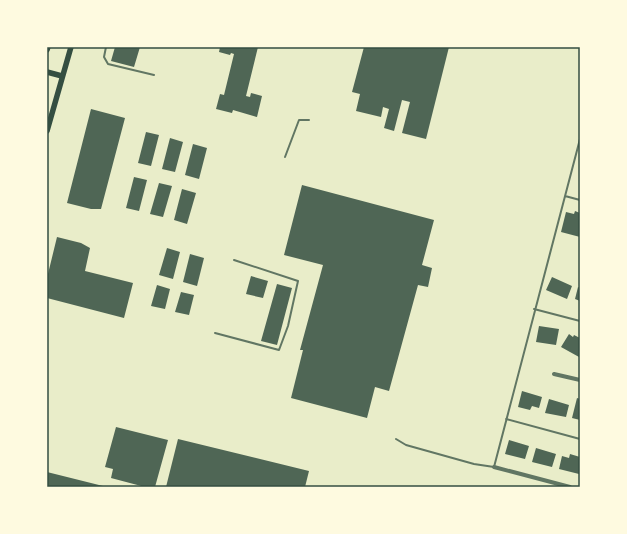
<svg xmlns="http://www.w3.org/2000/svg" width="627" height="534" font-family="Barlow,sans-serif">
	<rect width="100%" height="100%" fill="#e9edc9"/>
	<!-- building -->
	<path fill="#4f6655" d="M 115,47 L 140,47 L 134,67 L 111,61 Z
		M 220,47 L 258,47 L 246,96 L 250,97 L 251,93 L 262,96 L 257,117 L 233,110 L 232,113 L 216,109 L 220,94 L 224,95 L 234,54 L 231,53 L 230,55 L 219,52 Z
		M 364,47 L 449,47 L 426,139 L 402,133 L 410,102 L 402,100 L 394,131 L 384,128 L 389,109 L 383,107 L 381,117 L 356,111 L 360,94 L 352,92 Z
		M 91,109 L 125,118 L 101,209 L 91,209 L 67,203 Z
		M 146,132 L 159,135 L 151,166 L 138,163 Z
		M 170,138 L 183,142 L 175,172 L 162,169 Z
		M 193,144 L 207,148 L 199,179 L 185,175 Z
		M 134,177 L 147,180 L 139,211 L 126,208 Z
		M 159,183 L 172,186 L 163,217 L 150,214 Z
		M 302,185 L 434,220 L 422,265 L 432,268 L 428,287 L 418,285 L 389,391 L 375,387 L 367,418 L 291,398 L 303,350 L 300,350 L 323,265 L 284,255 Z
		M 182,189 L 196,193 L 187,224 L 174,220 Z
		M 575,211 L 580,213 L 580,237 L 561,232 L 566,212 L 574,214 Z
		M 57,237 L 81,243 L 90,248 L 85,271 L 133,283 L 124,318 L 47,298 L 47,278 Z
		M 167,248 L 180,252 L 173,279 L 159,275 Z
		M 190,254 L 204,258 L 197,286 L 183,282 Z
		M 251,276 L 268,281 L 263,298 L 246,294 Z
		M 552,277 L 572,286 L 567,299 L 546,290 Z
		M 277,284 L 292,288 L 277,345 L 261,341 Z
		M 157,285 L 170,289 L 165,309 L 151,306 Z
		M 578,287 L 580,288 L 580,301 L 575,299 Z
		M 181,292 L 194,295 L 189,315 L 175,312 Z
		M 539,326 L 559,329 L 556,345 L 536,342 Z
		M 569,334 L 573,337 L 574,335 L 580,338 L 579,357 L 561,347 Z
		M 522,391 L 542,397 L 539,408 L 532,406 L 530,410 L 518,407 Z
		M 577,398 L 580,399 L 580,420 L 572,418 Z
		M 549,399 L 569,405 L 566,417 L 545,413 Z
		M 116,427 L 168,440 L 155,487 L 145,487 L 111,478 L 113,469 L 105,467 Z
		M 178,439 L 309,471 L 305,487 L 166,487 Z
		M 509,440 L 529,446 L 525,459 L 505,454 Z
		M 536,448 L 556,454 L 552,467 L 532,462 Z
		M 570,454 L 580,457 L 579,474 L 559,469 L 562,456 L 569,458 Z
		M 47,472 L 103,486 L 103,487 L 47,487 Z"/>
	<g fill="none" stroke-linecap="round" stroke-linejoin="round">
		<!-- service -->
		<path stroke="#617663" stroke-width="2" d="M 106,47 L 104,57 L 108,64 L 154,75
			M 285,157 L 299,120 L 309,120
			M 565,196 L 580,200
			M 534,309 L 580,321
			M 215,333 L 279,350 L 288,326 L 298,281 L 234,260
			M 506,419 L 580,439
			M 396,439 L 406,445 L 474,464 L 494,467 L 580,139"/>
		<!-- minor -->
		<path stroke="#617663" stroke-width="4" d="M 554,374 L 580,380
			M 494,467 L 570,487"/>
		<!-- secondary -->
		<path stroke="#344e41" stroke-width="5.5" d="M 47,50 L 48,47
			M 47,72 L 62,76
			M 47,131 L 71,47"/>
	</g>
	<!-- border -->
	<rect width="627" height="534" fill="none" stroke="#fefae0" stroke-width="96"/>
	<rect x="48" y="48" width="531" height="438" fill="none" stroke="#344e41" stroke-width="1.5"/>
</svg>
